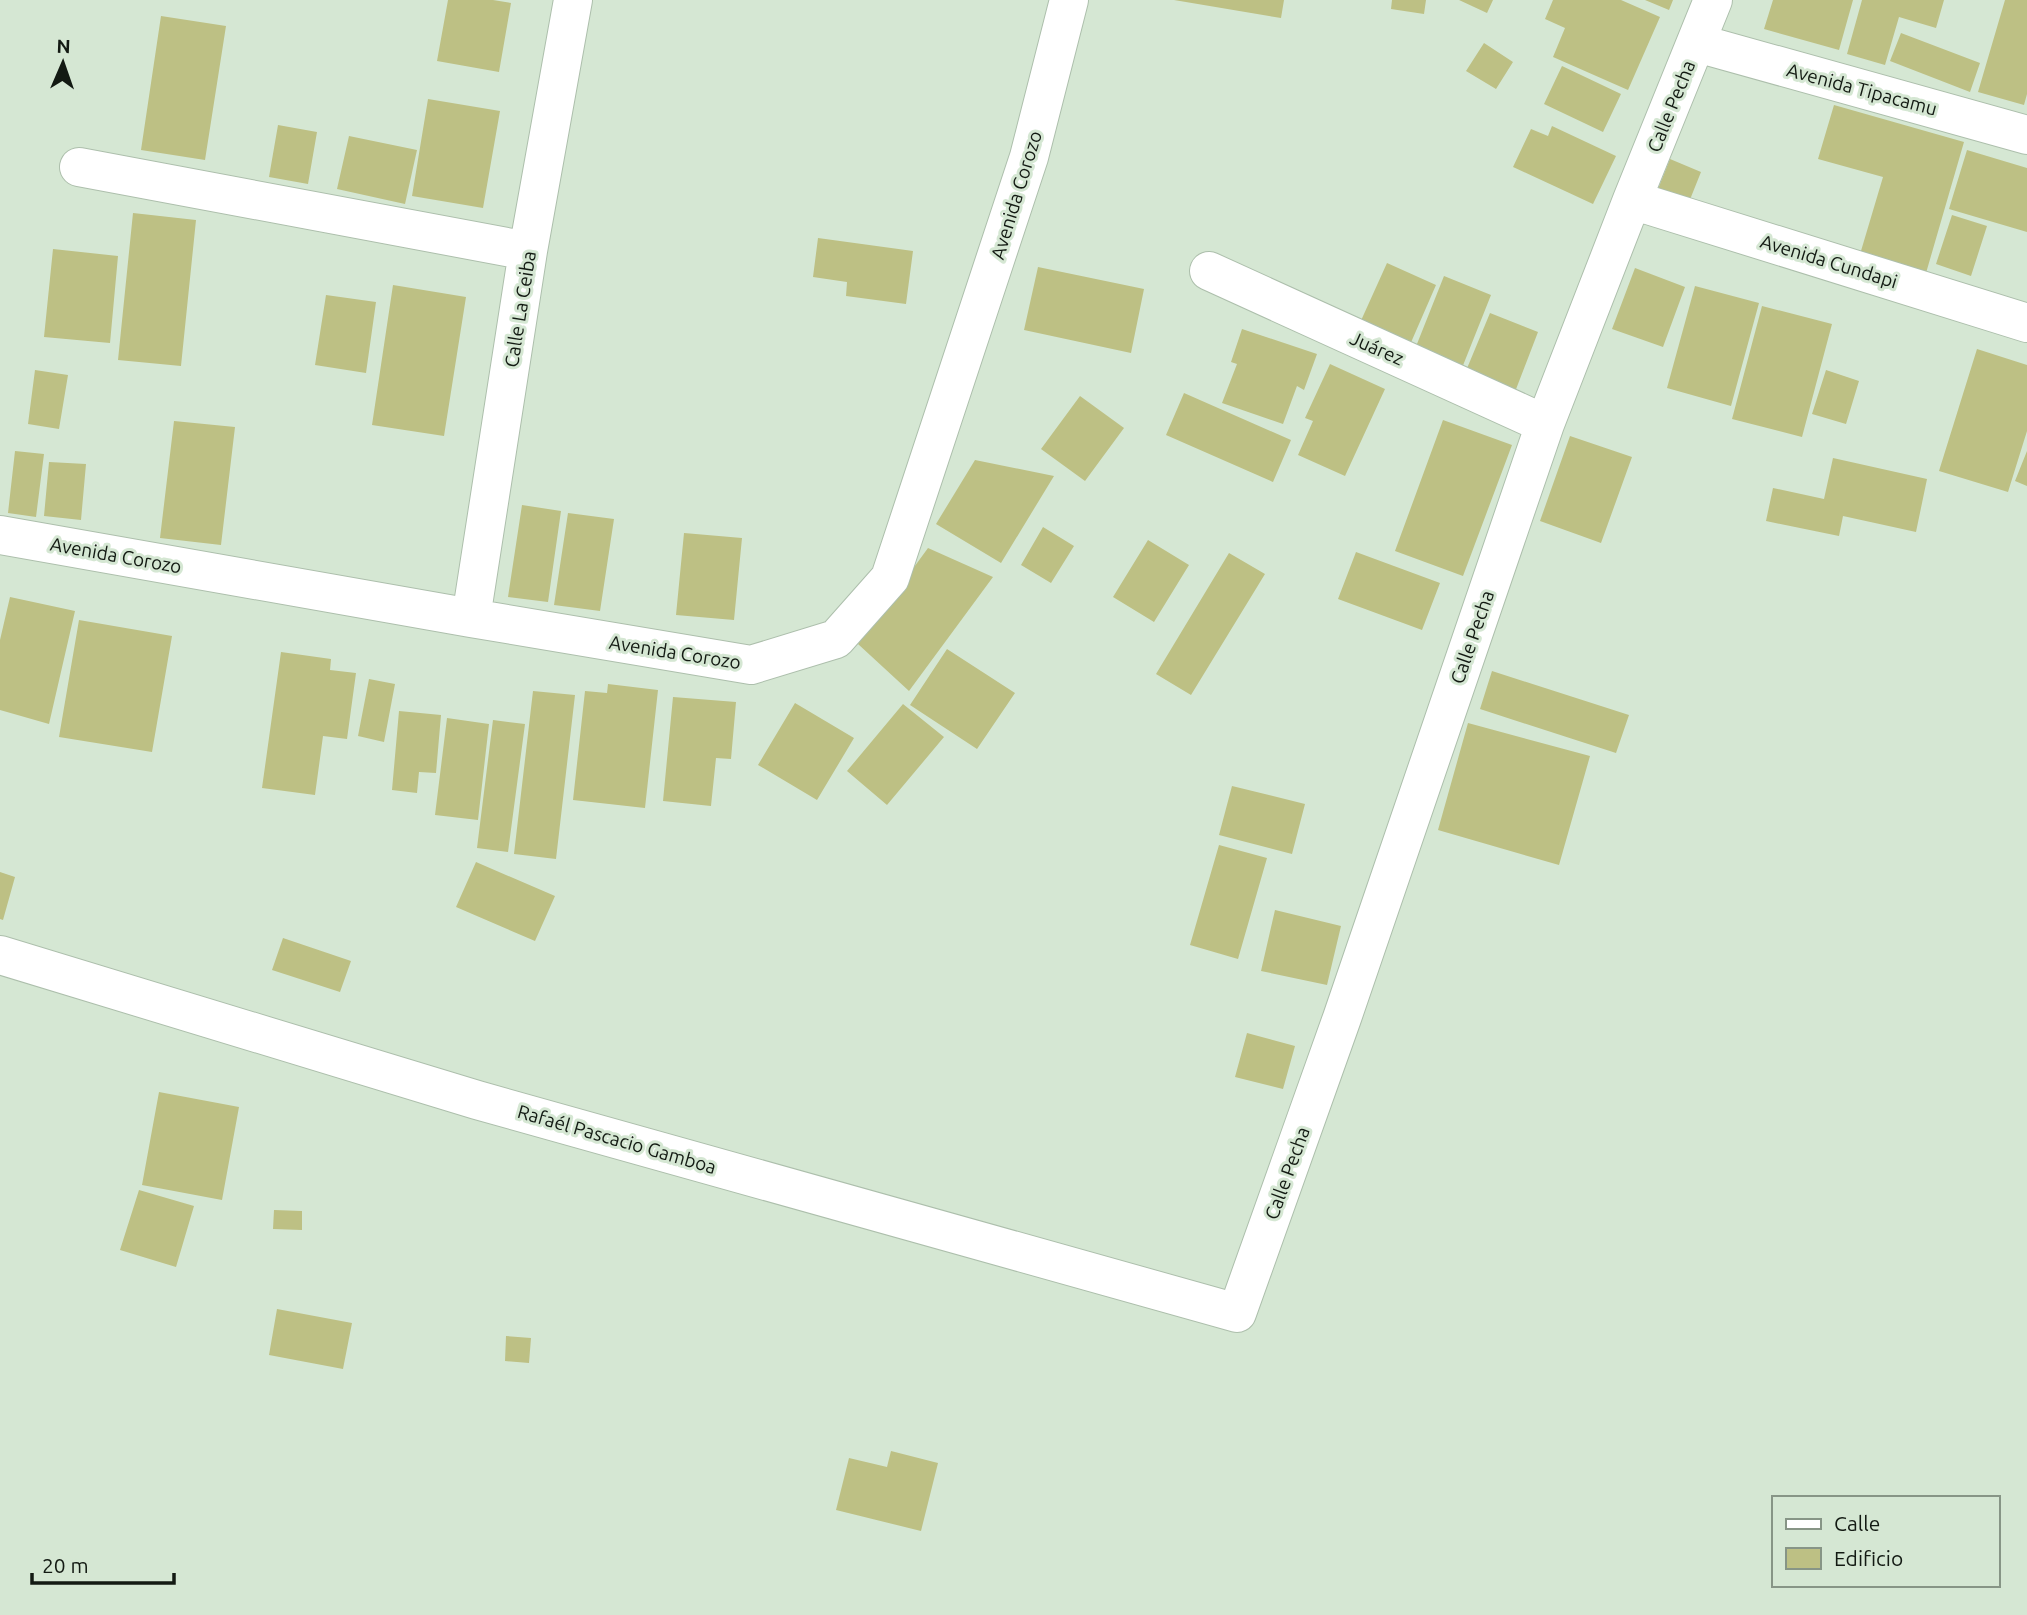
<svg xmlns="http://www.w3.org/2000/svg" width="2027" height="1615" font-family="Ubuntu,sans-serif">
	<rect width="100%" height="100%" fill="#d5e7d3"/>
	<!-- building -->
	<path fill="#bdc084" d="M 448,0 L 493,0 L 511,3 L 499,72 L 437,61 Z
		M 1174,0 L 1284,0 L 1281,18 Z
		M 1392,0 L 1426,0 L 1424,14 L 1391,9 Z
		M 1459,0 L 1493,0 L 1487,13 Z
		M 1553,0 L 1621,0 L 1660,17 L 1628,90 L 1553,57 L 1565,28 L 1545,19 Z
		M 1645,0 L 1673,0 L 1669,10 Z
		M 1773,0 L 1853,0 L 1839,50 L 1764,29 Z
		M 1862,0 L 1944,0 L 1936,28 L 1899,17 L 1885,65 L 1847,54 Z
		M 2005,0 L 2027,0 L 2027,94 L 2024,105 L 1978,92 Z
		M 161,16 L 226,26 L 205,160 L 141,150 Z
		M 1901,33 L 1980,63 L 1970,92 L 1890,61 Z
		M 1484,43 L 1513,62 L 1496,89 L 1466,71 Z
		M 1562,66 L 1621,94 L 1603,132 L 1544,104 Z
		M 428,99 L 500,111 L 483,208 L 412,196 Z
		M 1834,105 L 1964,142 L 1924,280 L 1858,261 L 1883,177 L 1818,159 Z
		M 278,125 L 317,132 L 308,184 L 269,177 Z
		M 1552,126 L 1616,156 L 1593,204 L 1513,167 L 1531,129 L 1548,136 Z
		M 349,136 L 417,150 L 405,204 L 337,189 Z
		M 1967,150 L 2027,168 L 2027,232 L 1949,209 Z
		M 1670,159 L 1701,172 L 1687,207 L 1656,194 Z
		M 133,213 L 196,220 L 181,366 L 118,360 Z
		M 1952,215 L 1987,226 L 1971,276 L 1936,264 Z
		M 818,238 L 913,251 L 906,304 L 846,296 L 847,282 L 813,277 Z
		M 53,249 L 118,256 L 110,343 L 44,337 Z
		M 1387,263 L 1436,285 L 1409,347 L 1359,325 Z
		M 1038,267 L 1144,289 L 1131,353 L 1024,330 Z
		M 1635,268 L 1685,287 L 1663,347 L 1612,329 Z
		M 1444,276 L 1491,295 L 1460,373 L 1413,354 Z
		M 393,285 L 466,297 L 444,436 L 372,425 Z
		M 1695,286 L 1759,303 L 1731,406 L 1667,388 Z
		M 326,295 L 376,302 L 366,373 L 315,365 Z
		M 1762,306 L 1832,324 L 1802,437 L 1732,419 Z
		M 1490,313 L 1538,332 L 1513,397 L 1463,378 Z
		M 1242,329 L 1317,354 L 1304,390 L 1297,386 L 1283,424 L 1222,403 L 1237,364 L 1231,362 Z
		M 1977,349 L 2027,365 L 2027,431 L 2008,492 L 1939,471 Z
		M 1330,364 L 1385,389 L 1345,476 L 1298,455 L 1313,421 L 1305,418 Z
		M 35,370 L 68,375 L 59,429 L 28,424 Z
		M 1826,370 L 1859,381 L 1846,424 L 1812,414 Z
		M 1184,393 L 1291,440 L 1273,482 L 1166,435 Z
		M 1080,396 L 1124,428 L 1085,481 L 1041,449 Z
		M 1443,420 L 1512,445 L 1463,576 L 1395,551 Z
		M 174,421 L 235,427 L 221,545 L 160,538 Z
		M 1570,436 L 1632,457 L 1601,543 L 1540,521 Z
		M 15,451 L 44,454 L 36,517 L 8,513 Z
		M 2027,451 L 2027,486 L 2015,481 Z
		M 1833,458 L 1927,479 L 1916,532 L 1843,516 L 1839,536 L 1766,521 L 1773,488 L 1824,499 Z
		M 975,460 L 1054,476 L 1001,563 L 936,524 Z
		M 49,462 L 86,464 L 81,520 L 44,516 Z
		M 522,505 L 561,511 L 548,602 L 508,597 Z
		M 568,513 L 614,519 L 600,611 L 554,605 Z
		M 1043,527 L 1074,546 L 1051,583 L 1021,565 Z
		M 684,533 L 742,538 L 734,620 L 676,615 Z
		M 1148,540 L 1189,565 L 1154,622 L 1113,597 Z
		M 928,548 L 993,577 L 909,691 L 858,644 Z
		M 1356,552 L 1440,583 L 1422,630 L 1338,599 Z
		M 1229,553 L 1265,574 L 1191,695 L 1156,674 Z
		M 10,597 L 75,611 L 49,724 L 0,710 L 0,640 Z
		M 79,620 L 172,636 L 152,752 L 59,737 Z
		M 947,649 L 1015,693 L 977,749 L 910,705 Z
		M 281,652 L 331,659 L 330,670 L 356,673 L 347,739 L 323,736 L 315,795 L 262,788 Z
		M 1492,671 L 1629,715 L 1616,753 L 1480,709 Z
		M 369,679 L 395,684 L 384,742 L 358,736 Z
		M 608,684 L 658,690 L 645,808 L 573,800 L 585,691 L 607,693 Z
		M 533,691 L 575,695 L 556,859 L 514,854 Z
		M 673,697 L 736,702 L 731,759 L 716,758 L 711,806 L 663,801 Z
		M 795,703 L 854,738 L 817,800 L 758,765 Z
		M 903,704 L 944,737 L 887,805 L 847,771 Z
		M 399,711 L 441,715 L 436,773 L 419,772 L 417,793 L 392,790 Z
		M 447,718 L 489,724 L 478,820 L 435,815 Z
		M 493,720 L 525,724 L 508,852 L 477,848 Z
		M 1468,723 L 1590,756 L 1559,865 L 1438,830 Z
		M 1232,786 L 1305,804 L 1292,854 L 1219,835 Z
		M 1219,845 L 1267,858 L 1238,959 L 1190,945 Z
		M 476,862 L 555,896 L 535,941 L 456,907 Z
		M 0,872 L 15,877 L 3,920 L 0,919 Z
		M 1275,910 L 1341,926 L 1327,985 L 1261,971 Z
		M 283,938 L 351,961 L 340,992 L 272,970 Z
		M 1247,1033 L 1295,1046 L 1283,1089 L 1235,1077 Z
		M 159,1092 L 239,1107 L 222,1200 L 142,1185 Z
		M 139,1190 L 194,1206 L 176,1267 L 120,1250 Z
		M 274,1210 L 302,1211 L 302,1230 L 273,1229 Z
		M 277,1309 L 352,1323 L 343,1369 L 269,1355 Z
		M 506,1336 L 531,1338 L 529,1363 L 505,1361 Z
		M 891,1451 L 938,1463 L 921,1531 L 836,1510 L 849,1458 L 887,1467 Z"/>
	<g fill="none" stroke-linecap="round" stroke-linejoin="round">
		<defs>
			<path id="minor" d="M 1697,43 L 2027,135
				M 79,167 L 528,251
				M 1632,200 L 2027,323
				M 1209,271 L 1545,424
				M 0,535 L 471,618 L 751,665 L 836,639 L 890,578 L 1029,157 L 1069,0
				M 471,618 L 528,251 L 573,0
				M 0,955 L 477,1100 L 1237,1313 L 1342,1018 L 1545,424 L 1632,200 L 1713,0"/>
		</defs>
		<!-- minor casing -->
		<use href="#minor" stroke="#adbfac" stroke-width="40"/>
		<!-- minor -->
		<use href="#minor" stroke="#fff" stroke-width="38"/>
	</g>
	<g text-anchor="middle" stroke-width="6" stroke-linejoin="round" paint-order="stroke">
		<!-- street labels -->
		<g font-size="19" fill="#131a13" stroke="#d5e7d3">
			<text transform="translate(1862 89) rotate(15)" y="7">Avenida Tipacamu</text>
			<text transform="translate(1671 106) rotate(-68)" y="7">Calle Pecha</text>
			<text transform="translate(1016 195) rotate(-73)" y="7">Avenida Corozo</text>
			<text transform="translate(1829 261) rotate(17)" y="7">Avenida Cundapi</text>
			<text transform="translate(520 309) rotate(-81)" y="7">Calle La Ceiba</text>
			<text transform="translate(1377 348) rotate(24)" y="7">Juárez</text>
			<text transform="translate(116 555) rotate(10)" y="7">Avenida Corozo</text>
			<text transform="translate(1472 637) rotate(-71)" y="7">Calle Pecha</text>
			<text transform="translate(675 652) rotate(9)" y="7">Avenida Corozo</text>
			<text transform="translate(617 1139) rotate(16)" y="7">Rafaél Pascacio Gamboa</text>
			<text transform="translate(1287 1173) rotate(-70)" y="7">Calle Pecha</text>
		</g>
	</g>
	<!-- legend -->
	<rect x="1772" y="1496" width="228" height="91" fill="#d5e7d3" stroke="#879586" stroke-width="2"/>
	<rect x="1786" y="1519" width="35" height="10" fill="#ffffff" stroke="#879586" stroke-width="2"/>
	<text x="1834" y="1531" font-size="21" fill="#131a13">Calle</text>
	<rect x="1786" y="1548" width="35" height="21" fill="#bdc084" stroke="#879586" stroke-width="2"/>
	<text x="1834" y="1566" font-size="21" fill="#131a13">Edificio</text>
	<!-- north arrow -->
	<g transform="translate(63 63) rotate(2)" stroke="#d5e7d3" stroke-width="5" paint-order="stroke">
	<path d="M0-5L12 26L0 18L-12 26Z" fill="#131a13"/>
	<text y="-10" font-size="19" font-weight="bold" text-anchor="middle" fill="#131a13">N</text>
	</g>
	<!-- scale -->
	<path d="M32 1573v10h142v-10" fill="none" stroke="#131a13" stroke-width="3.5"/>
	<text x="42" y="1573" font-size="21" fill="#131a13" stroke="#d5e7d3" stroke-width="5" paint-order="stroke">20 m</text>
</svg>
